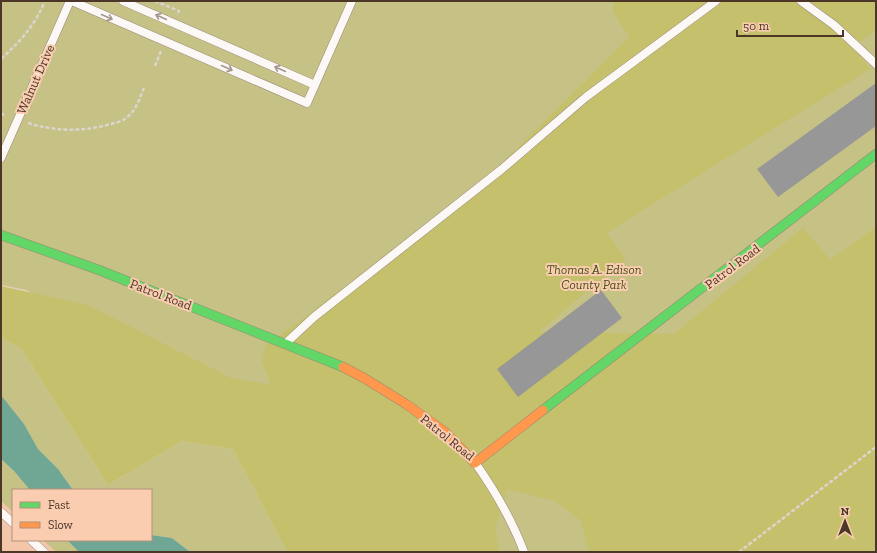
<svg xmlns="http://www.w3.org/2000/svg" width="877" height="553" font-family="'Zilla Slab',serif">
	<rect width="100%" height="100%" fill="#e9d0c1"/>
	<!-- built -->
	<path fill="#f3c6a9" d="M 1,501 L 13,512 L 13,540 L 43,540 L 56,552 L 1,552 Z"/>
	<!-- green -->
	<path fill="#c6c184" d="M 1,1 L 876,1 L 876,552 L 431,552 L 400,501 L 26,290 L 1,285 Z
		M 1,338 L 21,348 L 108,485 L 182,441 L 233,449 L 287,552 L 190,552 L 172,538 L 151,535 L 151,490 L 73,490 L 58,469 L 38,449 L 24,424 L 1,395 Z
		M 1,459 L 14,471 L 30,490 L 13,490 L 13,512 L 1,501 Z
		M 43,540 L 67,540 L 79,552 L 56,552 Z"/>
	<!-- forest -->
	<path fill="#c4c06b" d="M 614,1 L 876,1 L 876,30 L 853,47 L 870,69 L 606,233 L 626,259 L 538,332 L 674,334 L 803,228 L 830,260 L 876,227 L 876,552 L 589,552 L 581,521 L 555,501 L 507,489 L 495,529 L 500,552 L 287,552 L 233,449 L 182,441 L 108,485 L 21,348 L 1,338 L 1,286 L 87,305 L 231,378 L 271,385 L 262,361 L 266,345 L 297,323 L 490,175 L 629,37 L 613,11 Z"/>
	<!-- water -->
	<path fill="#6fa794" d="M 1,395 L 24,424 L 38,449 L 58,469 L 73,490 L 30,490 L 14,471 L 1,459 Z
		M 151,535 L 172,538 L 190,552 L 79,552 L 67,540 L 151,540 Z"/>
	<!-- building -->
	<path fill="#989797" d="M 876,83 L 876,126 L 778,197 L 757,169 Z
		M 601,290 L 622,318 L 518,397 L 497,369 Z"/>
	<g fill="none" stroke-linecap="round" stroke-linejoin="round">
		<defs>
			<path id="lane" d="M 72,1 L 307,103 L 352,1
				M 123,1 L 315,85
				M 801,1 L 834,25 L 876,64
				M 1,158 L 70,1
				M 286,343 L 314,317 L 502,169 L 586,97 L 716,1
				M 476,464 C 495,491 512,520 524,552
				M 1,512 L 13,523
				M 31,540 L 44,552"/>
			<path id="fast" d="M 1,235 L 99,270 L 343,367
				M 543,410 L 876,154"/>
			<path id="slow" d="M 343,367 L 364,378 L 406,404 L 445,432 L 475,463 L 543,410"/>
		</defs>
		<!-- lane casing -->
		<use href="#lane" stroke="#9b877a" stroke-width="9"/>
		<!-- fast casing -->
		<use href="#fast" stroke="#9b877a" stroke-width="10"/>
		<!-- slow casing -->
		<use href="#slow" stroke="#9b877a" stroke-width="10"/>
		<!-- path -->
		<path stroke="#dcd4cf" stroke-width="2.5" stroke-dasharray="4 2" stroke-linecap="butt" d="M 155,1 L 179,11 L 177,15
			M 1,59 C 21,40 34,27 45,1
			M 155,66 L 161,51
			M 1,113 L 3,114 L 1,118
			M 28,123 C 54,131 80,132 107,125 C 114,123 122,122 127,117 C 136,111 140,97 144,88
			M 739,552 L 876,447"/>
		<!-- lane -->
		<use href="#lane" stroke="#fcf8f6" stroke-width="8"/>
		<!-- fast -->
		<use href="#fast" stroke="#63d668" stroke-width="9"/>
		<!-- slow -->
		<use href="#slow" stroke="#ff974d" stroke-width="9"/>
	</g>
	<!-- one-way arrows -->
	<defs><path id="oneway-shaft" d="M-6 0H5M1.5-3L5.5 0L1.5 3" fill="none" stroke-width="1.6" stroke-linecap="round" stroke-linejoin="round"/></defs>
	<g stroke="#a4978f">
		<use href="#oneway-shaft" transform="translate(107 17) rotate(24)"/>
		<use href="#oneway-shaft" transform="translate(161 17) rotate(-156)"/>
		<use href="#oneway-shaft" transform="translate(227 68) rotate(24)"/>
		<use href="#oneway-shaft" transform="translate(280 69) rotate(-156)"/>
	</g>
	<g text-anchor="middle" stroke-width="4" stroke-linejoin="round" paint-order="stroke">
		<!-- street labels -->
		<g font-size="13" fill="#4c3628" stroke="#facdb0">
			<text transform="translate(35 79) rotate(-66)" y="5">Walnut Drive</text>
			<text transform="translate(732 266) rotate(-37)" y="5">Patrol Road</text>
			<text transform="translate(161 294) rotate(21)" y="5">Patrol Road</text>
			<text transform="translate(448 437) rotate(39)" y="5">Patrol Road</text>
		</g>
		<!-- park labels -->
		<g font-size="13" font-style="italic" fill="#4a501c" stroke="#facdb0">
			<text x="594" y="274">Thomas A. Edison<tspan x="594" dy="15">County Park</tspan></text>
		</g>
	</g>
	<!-- border -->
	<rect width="877" height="553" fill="none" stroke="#4c3628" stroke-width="4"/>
	<!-- legend -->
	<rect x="12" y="489" width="140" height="52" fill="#facdb0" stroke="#b4917a"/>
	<rect x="20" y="502" width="20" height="6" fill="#63d668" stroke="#b4917a"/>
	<text x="48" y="509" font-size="12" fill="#4c3628">Fast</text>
	<rect x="20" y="522" width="20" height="6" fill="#ff974d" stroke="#b4917a"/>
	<text x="48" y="529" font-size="12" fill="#4c3628">Slow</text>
	<!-- north arrow -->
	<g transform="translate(845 521)" stroke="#facdb0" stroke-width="3" paint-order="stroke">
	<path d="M0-3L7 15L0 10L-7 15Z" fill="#4c3628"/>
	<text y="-6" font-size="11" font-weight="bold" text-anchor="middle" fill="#4c3628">N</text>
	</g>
	<!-- scale -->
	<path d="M737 30v6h106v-6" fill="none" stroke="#4c3628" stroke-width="2"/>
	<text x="743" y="30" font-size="12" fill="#4c3628" stroke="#facdb0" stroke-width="3" paint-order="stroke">50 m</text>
</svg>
